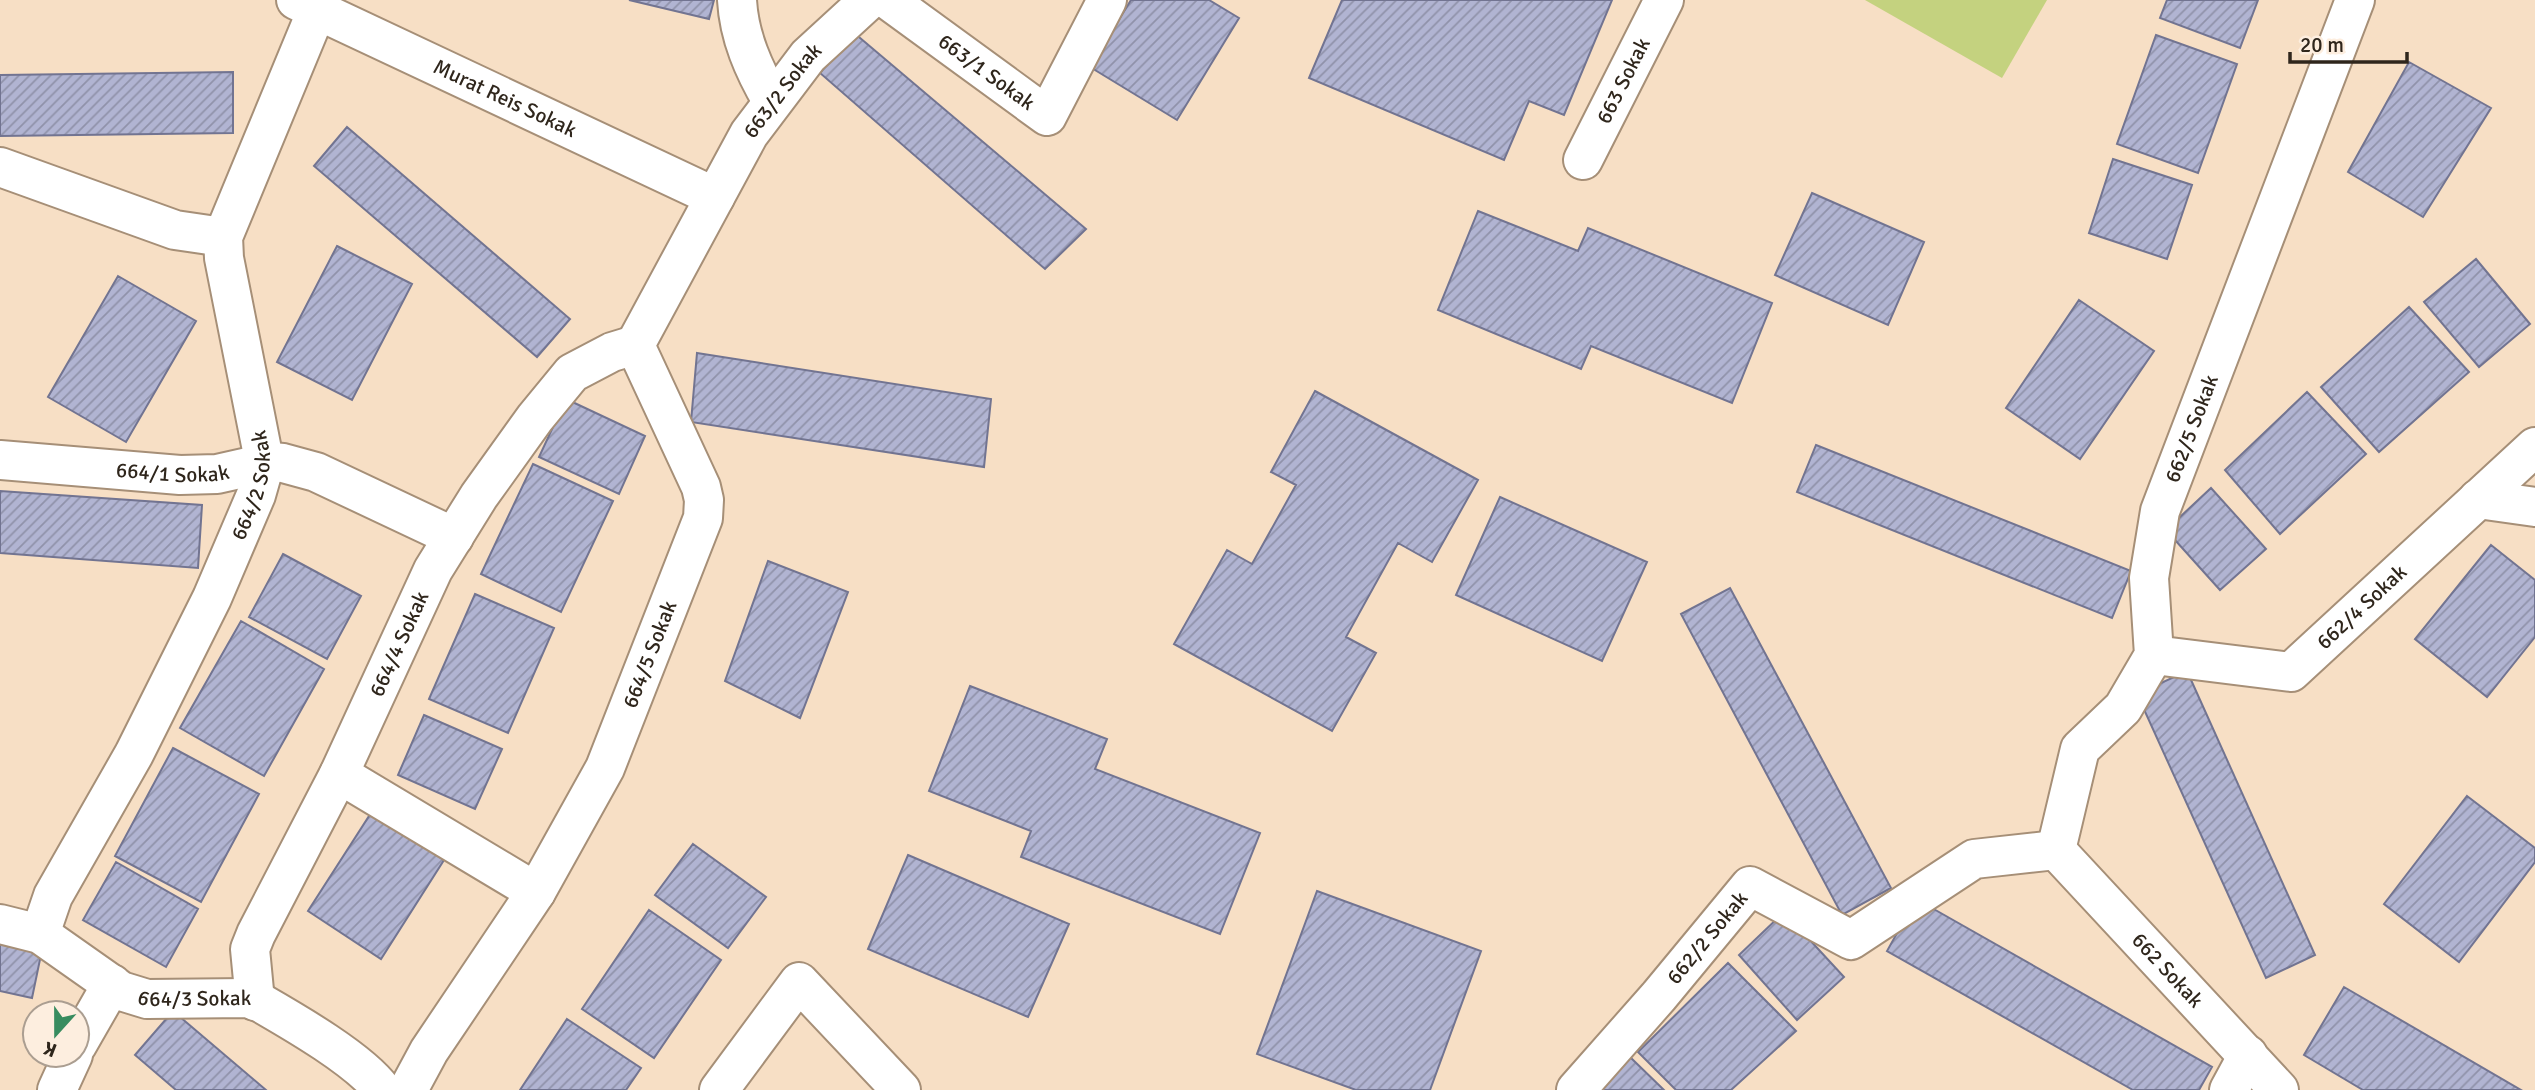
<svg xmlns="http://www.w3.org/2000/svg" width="2535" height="1090" font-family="Signika,sans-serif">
	<defs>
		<pattern id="building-hatch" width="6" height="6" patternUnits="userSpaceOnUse" patternTransform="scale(1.75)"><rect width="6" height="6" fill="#b1b4d2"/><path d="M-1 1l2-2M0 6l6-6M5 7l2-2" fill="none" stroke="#9092aa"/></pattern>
	</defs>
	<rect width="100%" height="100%" fill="#f7dfc5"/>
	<!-- green -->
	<path fill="#c4d27f" d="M 1865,0 L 2047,0 L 2002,78 Z"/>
	<!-- building -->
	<path fill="url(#building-hatch)" stroke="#727491" stroke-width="2" d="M 629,0 L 714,0 L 709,19 Z
		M 1131,0 L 1209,0 L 1239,18 L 1177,120 L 1090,67 Z
		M 1342,0 L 1612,0 L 1564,115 L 1529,101 L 1504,160 L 1309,78 Z
		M 2167,0 L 2258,0 L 2240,48 L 2160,18 Z
		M 853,32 L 1086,229 L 1045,269 L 820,73 Z
		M 2156,35 L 2237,64 L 2198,173 L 2117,144 Z
		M 2409,62 L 2491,108 L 2423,217 L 2348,172 Z
		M 233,72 L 233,133 L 0,136 L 0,75 Z
		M 347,127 L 570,319 L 537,357 L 314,166 Z
		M 2113,159 L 2192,185 L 2167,259 L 2089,233 Z
		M 1812,193 L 1924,242 L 1888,325 L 1775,275 Z
		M 1478,211 L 1578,251 L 1588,228 L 1772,303 L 1732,403 L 1591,346 L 1581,369 L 1438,310 Z
		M 337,246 L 412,284 L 352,400 L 277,362 Z
		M 2476,259 L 2530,324 L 2479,367 L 2424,302 Z
		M 118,276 L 196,321 L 126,442 L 48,397 Z
		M 2079,300 L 2154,351 L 2080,459 L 2006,408 Z
		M 2409,307 L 2469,372 L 2379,452 L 2321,387 Z
		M 697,353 L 991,399 L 984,467 L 691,422 Z
		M 1315,391 L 1478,480 L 1432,562 L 1398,543 L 1346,637 L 1376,653 L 1332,731 L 1174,644 L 1227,550 L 1252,564 L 1296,485 L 1271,472 Z
		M 2307,392 L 2366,454 L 2280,534 L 2225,470 Z
		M 566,399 L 645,436 L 619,494 L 539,457 Z
		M 1816,445 L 2131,571 L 2112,618 L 1797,492 Z
		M 533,464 L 613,501 L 561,612 L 481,574 Z
		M 2211,488 L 2266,549 L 2220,590 L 2166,530 Z
		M 0,491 L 202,505 L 198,568 L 0,553 Z
		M 1500,497 L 1647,562 L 1602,661 L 1456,595 Z
		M 2491,545 L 2535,580 L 2535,637 L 2487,697 L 2415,639 Z
		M 283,554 L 361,596 L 327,659 L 249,617 Z
		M 768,561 L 848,592 L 800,718 L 725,681 Z
		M 1730,588 L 1891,888 L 1842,915 L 1681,614 Z
		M 475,594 L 554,628 L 508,733 L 429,699 Z
		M 241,621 L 324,669 L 264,776 L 180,728 Z
		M 2187,671 L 2315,955 L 2266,978 L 2137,694 Z
		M 970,686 L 1107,739 L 1095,769 L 1260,833 L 1220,934 L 1021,857 L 1031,831 L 929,791 Z
		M 424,715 L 502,749 L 475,809 L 398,775 Z
		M 173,748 L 259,794 L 201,902 L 115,856 Z
		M 2467,796 L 2535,848 L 2535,862 L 2459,962 L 2384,904 Z
		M 371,813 L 444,860 L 381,959 L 308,911 Z
		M 693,844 L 766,897 L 728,948 L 655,895 Z
		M 908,855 L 1069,924 L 1028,1017 L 868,949 Z
		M 116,862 L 198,909 L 166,967 L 83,920 Z
		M 1317,891 L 1481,951 L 1430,1090 L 1356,1090 L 1257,1054 Z
		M 1916,899 L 2212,1067 L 2199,1090 L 2133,1090 L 1887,951 Z
		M 649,910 L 721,960 L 654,1058 L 582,1009 Z
		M 1784,912 L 1844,977 L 1797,1020 L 1739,955 Z
		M 0,935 L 43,945 L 32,998 L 0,991 Z
		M 1728,963 L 1796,1031 L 1731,1090 L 1676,1090 L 1638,1052 Z
		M 2344,987 L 2521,1090 L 2363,1090 L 2304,1055 Z
		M 173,1011 L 266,1090 L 176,1090 L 135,1055 Z
		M 567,1019 L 641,1068 L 626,1090 L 520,1090 Z
		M 1630,1057 L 1664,1090 L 1598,1090 Z"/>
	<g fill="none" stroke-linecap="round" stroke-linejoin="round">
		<defs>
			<g id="minor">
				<path id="s1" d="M 296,0 L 715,197"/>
				<path d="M 737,0 C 739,37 754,70 772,101"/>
				<path id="s2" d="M 888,0 L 1047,116 L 1107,0"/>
				<path id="s3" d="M 1583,160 L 1664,0"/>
				<path d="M 0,167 L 175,230 L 223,237"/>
				<path id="s4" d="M 0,460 L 180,475 L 217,474 L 271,462 L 283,463 L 316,472 L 454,537"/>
				<path d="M 2478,499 L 2535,507"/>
				<path id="s5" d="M 2154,655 L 2291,672 L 2535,447"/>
				<path d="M 339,774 L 536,892"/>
				<path id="s6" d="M 2056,850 L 2080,749 L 2123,708 L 2154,655 L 2149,578 L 2160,511 L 2355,0"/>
				<path id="s7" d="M 2056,850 L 2279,1090"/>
				<path id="s8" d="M 0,924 L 40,934 L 121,991 L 147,999 L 248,998 L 261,1003 C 294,1022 360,1060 382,1090"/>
				<path id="s9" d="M 40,934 L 53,896 L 134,754 L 212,598 L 256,495 L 262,474 L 263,455 L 224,258 L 223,237 L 317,10"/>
				<path id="s10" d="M 255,1001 L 250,949 L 256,934 L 339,774 L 433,570 L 479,496 L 535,418 L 572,373 L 612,352 L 635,345"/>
				<path d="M 77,1045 L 112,984"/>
				<path d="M 57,1090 L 73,1055"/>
				<path id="s11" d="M 408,1090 L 429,1051 L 536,892 L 605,768 L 703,518 L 704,500 L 701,487 L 635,345 L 749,134 L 808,56 L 869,0"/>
				<path d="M 719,1090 L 799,982 L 901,1090"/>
				<path id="s12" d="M 1576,1090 L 1659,996 L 1750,886 L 1851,940 L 1974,859 L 2056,850"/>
				<path d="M 2229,1090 L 2248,1055"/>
			</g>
		</defs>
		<!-- minor casing -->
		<use href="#minor" stroke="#a68f77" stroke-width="42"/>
		<!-- minor -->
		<use href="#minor" stroke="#fff" stroke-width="38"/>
	</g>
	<g text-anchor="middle" stroke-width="7" stroke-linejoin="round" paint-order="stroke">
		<!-- street labels -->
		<g font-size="21" fill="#2f261c" stroke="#fdeedf">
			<text dy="7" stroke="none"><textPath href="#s2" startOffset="122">663/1 Sokak</textPath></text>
			<text dy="7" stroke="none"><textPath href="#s3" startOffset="89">663 Sokak</textPath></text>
			<text dy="7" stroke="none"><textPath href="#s11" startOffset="1129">663/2 Sokak</textPath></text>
			<text dy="7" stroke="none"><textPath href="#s1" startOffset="231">Murat Reis Sokak</textPath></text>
			<text dy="7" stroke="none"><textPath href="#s6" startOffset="458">662/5 Sokak</textPath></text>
			<text dy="7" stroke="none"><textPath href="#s4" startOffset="173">664/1 Sokak</textPath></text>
			<text dy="7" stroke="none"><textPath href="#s9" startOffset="499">664/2 Sokak</textPath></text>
			<text dy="7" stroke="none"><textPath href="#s5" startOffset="234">662/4 Sokak</textPath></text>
			<text dy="7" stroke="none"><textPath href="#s10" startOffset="392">664/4 Sokak</textPath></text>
			<text dy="7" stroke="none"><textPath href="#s11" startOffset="500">664/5 Sokak</textPath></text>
			<text dy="7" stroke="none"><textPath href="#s12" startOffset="201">662/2 Sokak</textPath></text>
			<text dy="7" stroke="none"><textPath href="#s7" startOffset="164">662 Sokak</textPath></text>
			<text dy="7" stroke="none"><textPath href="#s8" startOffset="215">664/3 Sokak</textPath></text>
		</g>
	</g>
	<!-- north arrow -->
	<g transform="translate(56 1034) rotate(201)"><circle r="33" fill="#fdeedf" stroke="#ab9e91" stroke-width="2"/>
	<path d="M0-5L12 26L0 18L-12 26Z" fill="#388c5f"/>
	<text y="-10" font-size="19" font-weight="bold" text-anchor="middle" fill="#2f261c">K</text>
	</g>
	<!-- scale -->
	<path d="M2290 52v10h117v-10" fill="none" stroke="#2f261c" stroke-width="3.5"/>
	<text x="2300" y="52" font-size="21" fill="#2f261c" stroke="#fdeedf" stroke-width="5" paint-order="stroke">20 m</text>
</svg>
